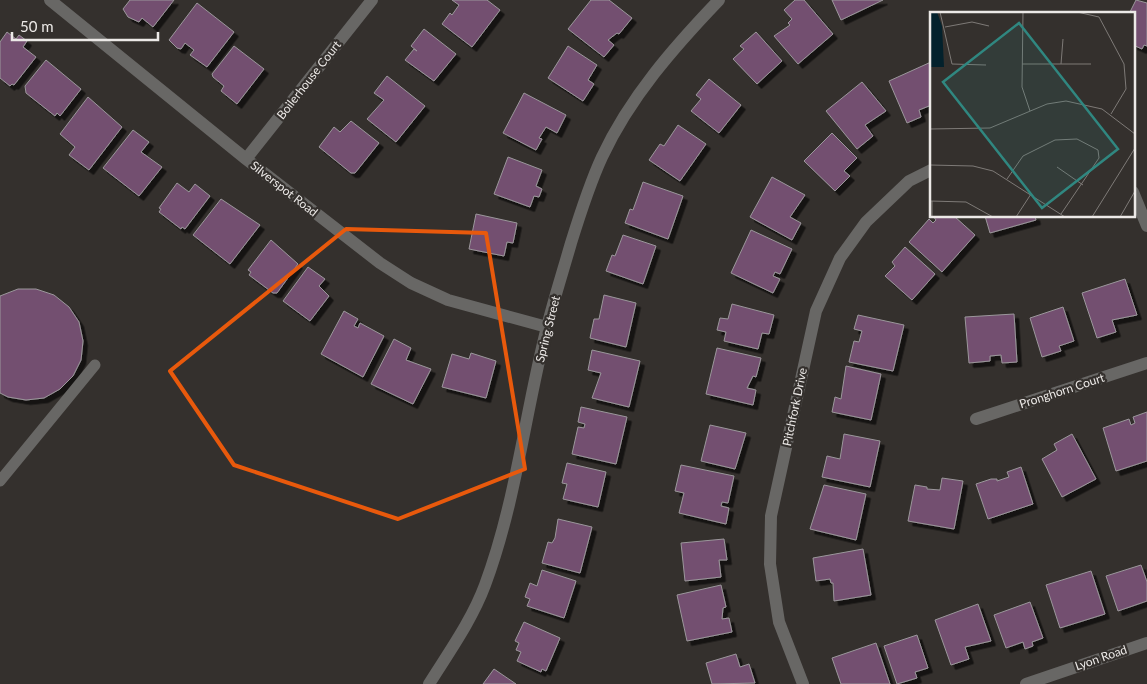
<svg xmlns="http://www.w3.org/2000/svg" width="1147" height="684" font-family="Lato,sans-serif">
	<defs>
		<filter id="shadow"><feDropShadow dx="4.5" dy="4.5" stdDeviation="0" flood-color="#0009"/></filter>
	</defs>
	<rect width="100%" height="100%" fill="#34302d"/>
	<!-- building -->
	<path fill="#734f70" stroke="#9b979b" filter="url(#shadow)" d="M 130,0 L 174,0 L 153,27 L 142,18 L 139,22 L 128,17 L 123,9 Z
		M 452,0 L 487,0 L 500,10 L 472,47 L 442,24 L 450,13 L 452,15 L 459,5 Z
		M 591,0 L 609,0 L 632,18 L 619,34 L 617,33 L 608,40 L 614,45 L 604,57 L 568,29 Z
		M 795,0 L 804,0 L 833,34 L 798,64 L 774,36 L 790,25 L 788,23 L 792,19 L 784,10 Z
		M 832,0 L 883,0 L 841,20 Z
		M 1136,0 L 1147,3 L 1147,46 L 1144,45 L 1142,49 L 1133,45 L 1133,14 L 1129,14 Z
		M 197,3 L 234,32 L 207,67 L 190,55 L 194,50 L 185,43 L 181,49 L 177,48 L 169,40 Z
		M 424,29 L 456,54 L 434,81 L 405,60 L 414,49 L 417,51 L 411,46 Z
		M 7,32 L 16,39 L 19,35 L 27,41 L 23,47 L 36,57 L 14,85 L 12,84 L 10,86 L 0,78 L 0,42 Z
		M 756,32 L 782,61 L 757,84 L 733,59 L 744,49 L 740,46 Z
		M 234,46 L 264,69 L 237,104 L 221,91 L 224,86 L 213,77 L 212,74 Z
		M 568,46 L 597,65 L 588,80 L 594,84 L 583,101 L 548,78 Z
		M 46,60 L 81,89 L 60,116 L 57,113 L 55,116 L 26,93 L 25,86 Z
		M 931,62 L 931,110 L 929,106 L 919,110 L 921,117 L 907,123 L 889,81 Z
		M 387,76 L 425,106 L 396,142 L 367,119 L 384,100 L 374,93 Z
		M 709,79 L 741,105 L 719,133 L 691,111 L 701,99 L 696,95 Z
		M 862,82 L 886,111 L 865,125 L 873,136 L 857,149 L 826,111 Z
		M 524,93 L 566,115 L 557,133 L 546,127 L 539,138 L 542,139 L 536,150 L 503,133 Z
		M 88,97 L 122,127 L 89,170 L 69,155 L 75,147 L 60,134 Z
		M 351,121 L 379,143 L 355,173 L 351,173 L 319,147 L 334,127 L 340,132 Z
		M 678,125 L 706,144 L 680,181 L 649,160 L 660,144 L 664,146 Z
		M 133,130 L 149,142 L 141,152 L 162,167 L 139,196 L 103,168 Z
		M 832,133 L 857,158 L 844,171 L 850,176 L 835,191 L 804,161 Z
		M 508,157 L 542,170 L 536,186 L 542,189 L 539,197 L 534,196 L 530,207 L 494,194 Z
		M 772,177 L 805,195 L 790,217 L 801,223 L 792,240 L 750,217 Z
		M 643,182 L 683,196 L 668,239 L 625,223 L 630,209 L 633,210 Z
		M 177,183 L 189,192 L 195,184 L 210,196 L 185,229 L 182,227 L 181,229 L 159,212 L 161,209 L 159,208 Z
		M 221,199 L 260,225 L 230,264 L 193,235 Z
		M 476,214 L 517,223 L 513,243 L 507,242 L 504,256 L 469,249 Z
		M 933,216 L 954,216 L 975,235 L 942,272 L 909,242 L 929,219 L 933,223 L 936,220 Z
		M 985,216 L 1035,216 L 1036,220 L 990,233 Z
		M 751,230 L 792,249 L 780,274 L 775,272 L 773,276 L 780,279 L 773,293 L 731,273 Z
		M 623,235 L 656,246 L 643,284 L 606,271 L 612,255 L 615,256 Z
		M 271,240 L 298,264 L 277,293 L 273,293 L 249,275 L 251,272 L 248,270 Z
		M 905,247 L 935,274 L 912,300 L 885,276 L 895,266 L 892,262 Z
		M 308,267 L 325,279 L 319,286 L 329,296 L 310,321 L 283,301 Z
		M 1125,279 L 1137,315 L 1112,320 L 1116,332 L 1097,338 L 1082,293 Z
		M 18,289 L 36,289 L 54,295 L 69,307 L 79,322 L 83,341 L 81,360 L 73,376 L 60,389 L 44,398 L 26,400 L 8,397 L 0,393 L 0,296 Z
		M 604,295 L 636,303 L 626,347 L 590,338 L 594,319 L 599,319 Z
		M 732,304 L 774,315 L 769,334 L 762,333 L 758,349 L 724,341 L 726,332 L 717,330 L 720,318 L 728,319 Z
		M 1063,307 L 1074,341 L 1059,346 L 1061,351 L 1042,357 L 1030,318 Z
		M 344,311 L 358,319 L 354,326 L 358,328 L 360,323 L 384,336 L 363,377 L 321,354 Z
		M 1014,314 L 1017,362 L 1002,363 L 1001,355 L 990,356 L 990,361 L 969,363 L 965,317 Z
		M 858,315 L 904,325 L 893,371 L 849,362 L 854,341 L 859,342 L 862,331 L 854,329 Z
		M 394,339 L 411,348 L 406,360 L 431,369 L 413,404 L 371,384 Z
		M 717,348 L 761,358 L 756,377 L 753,376 L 747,388 L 756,390 L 753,405 L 706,394 Z
		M 592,350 L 640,361 L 629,407 L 592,398 L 601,373 L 588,370 Z
		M 471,353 L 496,361 L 486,398 L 442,387 L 452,354 L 469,359 Z
		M 846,366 L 881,374 L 871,420 L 832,412 L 835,397 L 841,399 Z
		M 581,407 L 627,417 L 616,464 L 572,454 L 578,427 L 584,428 L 585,424 L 578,422 Z
		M 1147,412 L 1147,461 L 1116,471 L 1103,428 L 1129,419 L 1131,425 L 1135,423 L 1133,417 Z
		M 710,425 L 746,433 L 735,469 L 701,461 Z
		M 844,434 L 880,441 L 870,487 L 822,477 L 827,456 L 840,459 Z
		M 1072,434 L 1096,479 L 1062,497 L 1042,459 L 1057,450 L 1054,444 Z
		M 567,463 L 606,472 L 598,507 L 563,499 L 567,484 L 562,483 Z
		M 681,465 L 734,476 L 728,503 L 722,502 L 721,506 L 729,508 L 726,524 L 679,513 L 684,493 L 675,491 Z
		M 1021,467 L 1033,504 L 988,519 L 976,484 L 991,479 L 997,479 L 997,481 L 1009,477 L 1007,472 Z
		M 942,478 L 963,481 L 954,529 L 908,521 L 915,485 L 927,487 L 927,489 L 940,490 Z
		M 824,485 L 866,494 L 856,540 L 810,529 Z
		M 558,519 L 592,527 L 580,573 L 542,563 L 548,542 L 552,543 L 555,538 Z
		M 724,539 L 727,560 L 719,560 L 721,577 L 685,581 L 681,543 Z
		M 863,549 L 871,595 L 834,601 L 833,583 L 831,583 L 830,579 L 816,581 L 813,558 Z
		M 1141,565 L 1147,582 L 1147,601 L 1118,611 L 1106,576 Z
		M 542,570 L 576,581 L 564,618 L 527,606 L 530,599 L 525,597 L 530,583 L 537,586 Z
		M 1091,571 L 1105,614 L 1060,628 L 1046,585 Z
		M 721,585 L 726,607 L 723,608 L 722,619 L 729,618 L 732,632 L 687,641 L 677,595 Z
		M 1030,602 L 1043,638 L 1032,642 L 1033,646 L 1025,649 L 1023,642 L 1006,648 L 994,615 Z
		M 978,604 L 991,641 L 965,647 L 969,659 L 951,665 L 935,620 Z
		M 524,622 L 560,638 L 546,671 L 542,669 L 541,672 L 517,661 L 521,652 L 516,650 L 519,643 L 515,641 Z
		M 917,635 L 928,668 L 915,672 L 917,678 L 897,684 L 884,646 Z
		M 876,643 L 890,684 L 841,684 L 832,658 Z
		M 736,654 L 740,667 L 749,664 L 755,683 L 712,684 L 706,663 Z
		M 494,669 L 516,684 L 483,684 Z"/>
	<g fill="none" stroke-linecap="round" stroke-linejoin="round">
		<!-- service -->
		<path stroke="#686765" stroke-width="11" d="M 0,481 L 95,365"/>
		<!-- minor -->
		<path stroke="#686765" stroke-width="12" d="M 50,0 L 246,159 L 380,263 L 411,283 L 448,300 L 547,327
			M 246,159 L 372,0
			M 1133,192 L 1147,226
			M 976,419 L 1147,363
			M 429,684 C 449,652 472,620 485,585 C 516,502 525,413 547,327 C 554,299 563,271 571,243 C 580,214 589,185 602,157 C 630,97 674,47 719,0
			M 803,684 L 779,622 L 770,564 L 771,516 L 816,311 L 840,258 L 866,222 L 909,181 L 931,170
			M 1026,684 L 1147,643"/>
	</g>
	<!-- marked area -->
	<path fill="none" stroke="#e8590c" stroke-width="4" stroke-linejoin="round" d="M 346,229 L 486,233 L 525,469 L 398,519 L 234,465 L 170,371 Z"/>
	<g text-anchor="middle" stroke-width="4.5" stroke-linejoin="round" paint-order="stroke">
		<!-- street labels -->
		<g font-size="12" fill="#ece9e7" stroke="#34302d">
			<text transform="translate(309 80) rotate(-52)" y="4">Boilerhouse Court</text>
			<text transform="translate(284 189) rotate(38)" y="4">Silverspot Road</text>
			<text transform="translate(548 329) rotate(-76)" y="4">Spring Street</text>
			<text transform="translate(1062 391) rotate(-18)" y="4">Pronghorn Court</text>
			<text transform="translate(795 407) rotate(-78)" y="4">Pitchfork Drive</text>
			<text transform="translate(1101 658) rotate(-19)" y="4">Lyon Road</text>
		</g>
	</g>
	<!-- overview -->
	<g transform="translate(930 12)">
		<rect width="205" height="205" fill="#34302d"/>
		<path d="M 0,0 L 7,0 L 12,14 L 14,55 L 0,55 Z" fill="#03212c"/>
		<path fill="none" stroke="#7e7a77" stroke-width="1" d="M 10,0 L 22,52 L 56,53M 93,0 L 92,75 L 100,99M 147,0 L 169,5 L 194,52 L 196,77 L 181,102M 15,15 L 42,10 L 59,14M 92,52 L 161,52M 131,52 L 133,27M 0,117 L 60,116 L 117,92 L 136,89 L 172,97 L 205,122M 0,153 L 43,154 L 63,159 L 135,205M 127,155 L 153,173M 77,167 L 93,144 L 125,128 L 147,127 L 168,138 L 169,146 L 131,202M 0,189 L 36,190 L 63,205M 2,205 L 2,189M 86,205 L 101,182M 162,205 L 205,136M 190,205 L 205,179"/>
		<path fill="#308780" fill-opacity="0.15" stroke="#308780" stroke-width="2.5" d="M 89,11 L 188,137 L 112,196 L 13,70 Z"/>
		<rect width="205" height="205" fill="none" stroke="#ece9e7" stroke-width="2.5"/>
	</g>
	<!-- scale -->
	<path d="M12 32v8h146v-8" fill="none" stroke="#ece9e7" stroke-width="2.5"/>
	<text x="20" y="32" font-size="15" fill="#ece9e7" stroke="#34302d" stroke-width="4" paint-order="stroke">50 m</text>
</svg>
